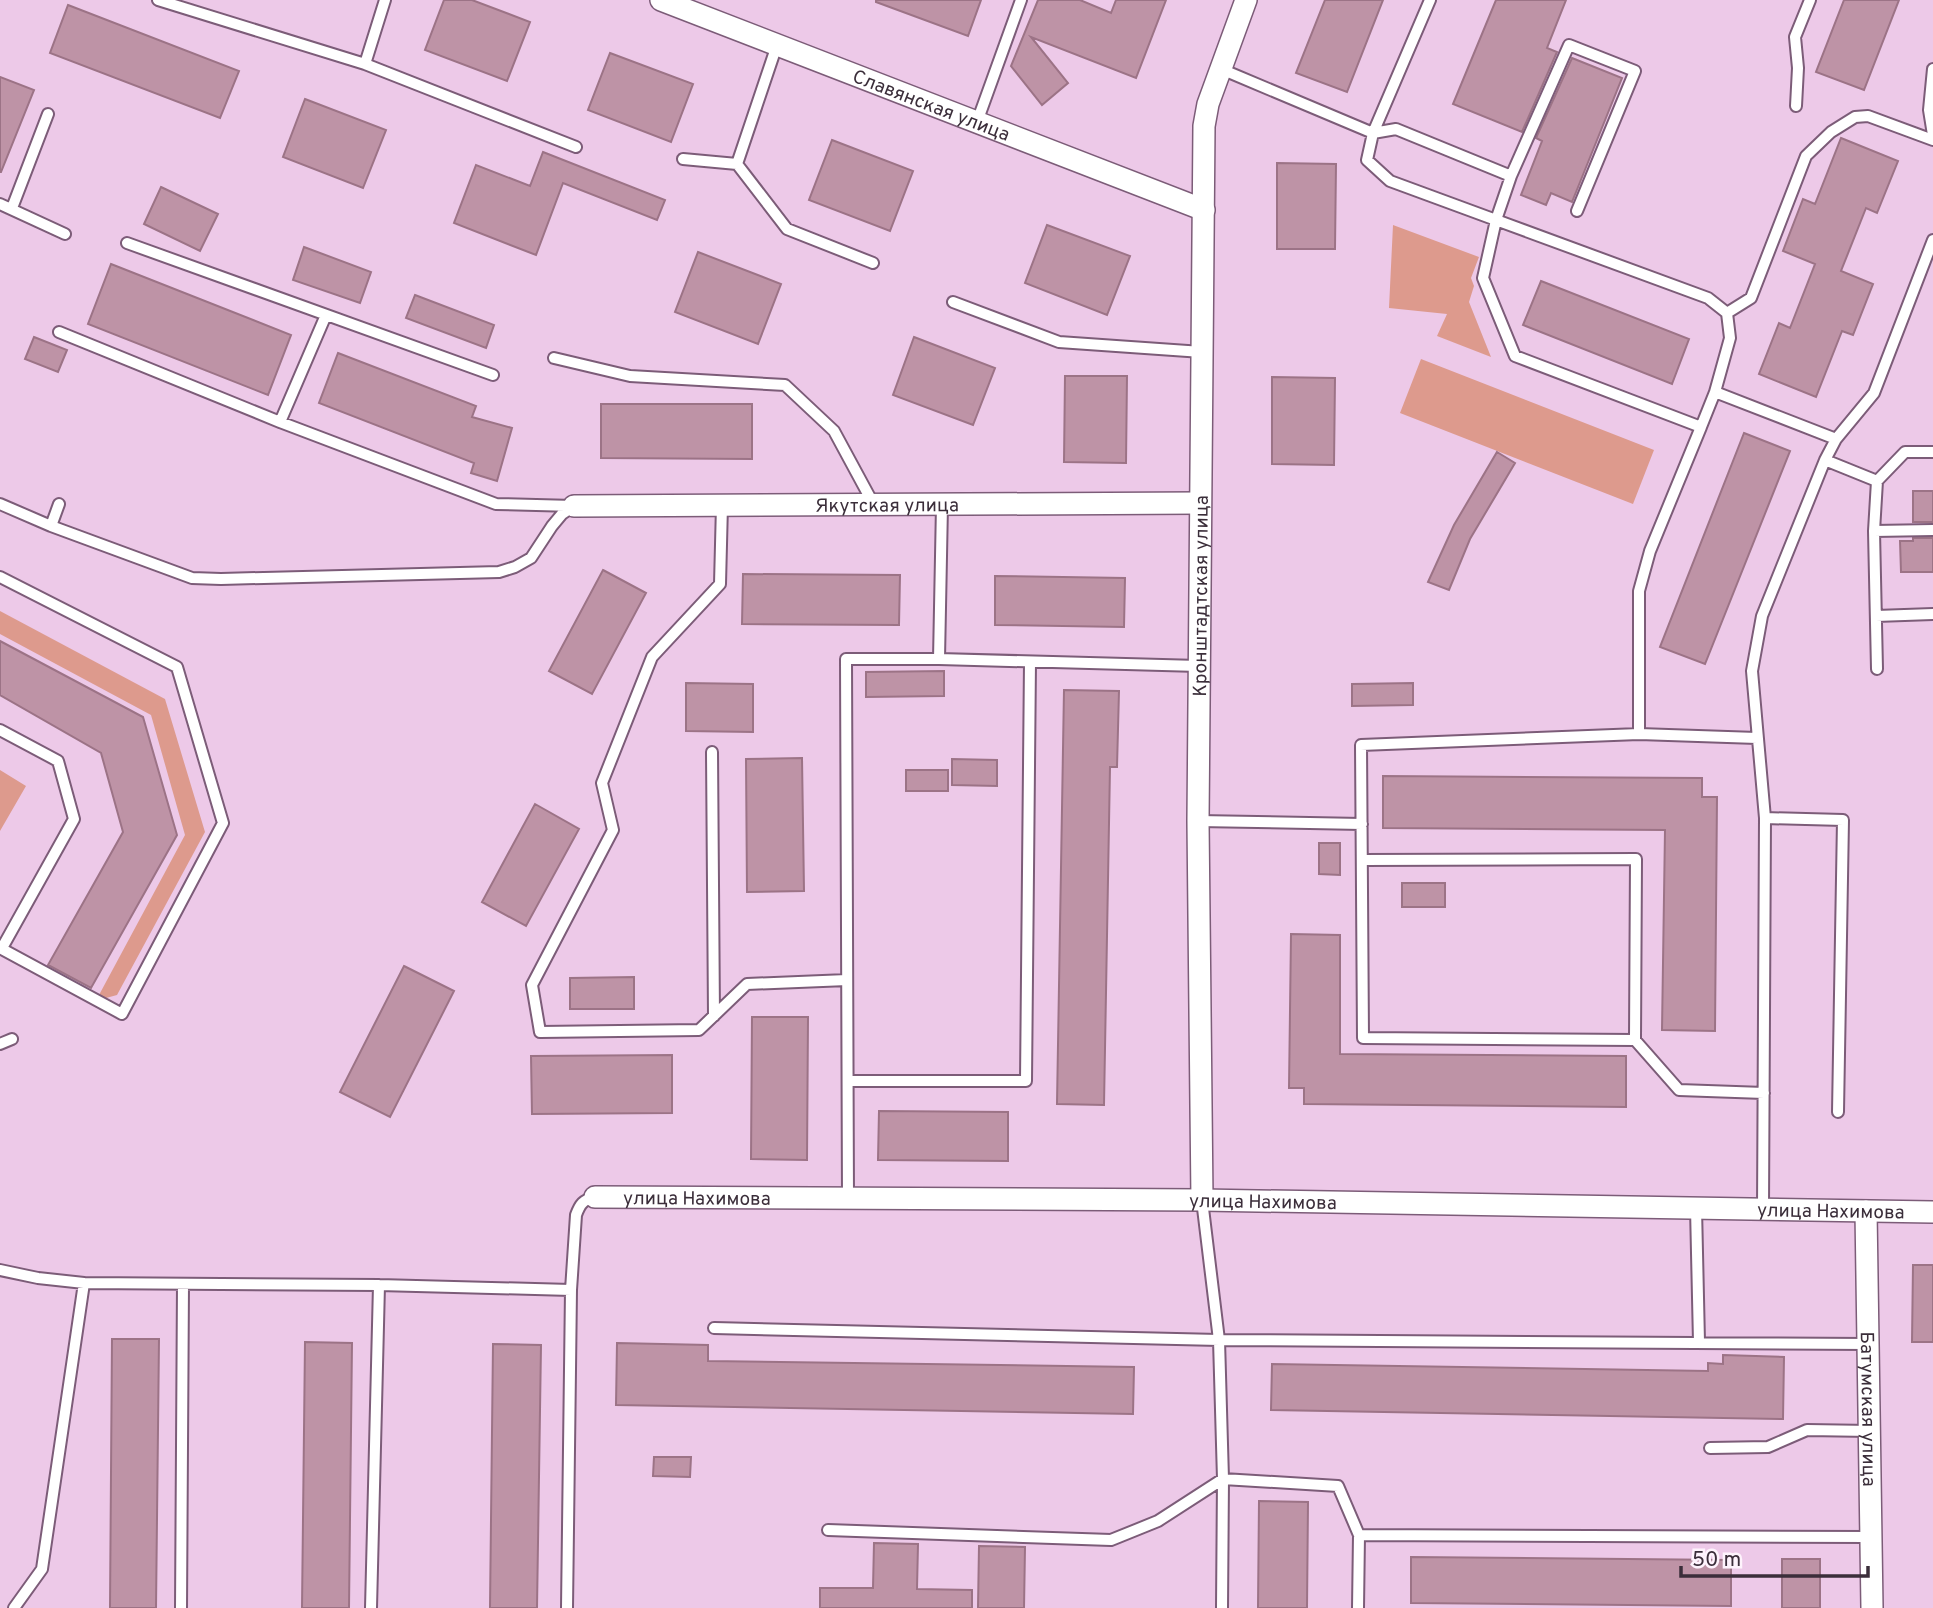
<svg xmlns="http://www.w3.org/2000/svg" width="1933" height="1608" font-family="Overpass,sans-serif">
	<rect width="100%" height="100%" fill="#edc9e8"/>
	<!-- green -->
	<path fill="#dd9a8d" d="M 1393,225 L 1479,257 L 1471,278 L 1474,286 L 1469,302 L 1491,357 L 1437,336 L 1447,314 L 1389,308 Z
		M 1421,359 L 1654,450 L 1633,504 L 1400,413 Z
		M 0,611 L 165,699 L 205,832 L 117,995 L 106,998 L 99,995 L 185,835 L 151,715 L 0,634 Z
		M 0,770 L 26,786 L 0,831 Z"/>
	<!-- building -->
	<path fill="#be93a6" stroke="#9c7386" stroke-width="2" d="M 444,0 L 472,0 L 530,22 L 507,81 L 425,50 Z
		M 876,0 L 981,0 L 968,36 L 876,2 Z
		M 1038,0 L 1080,0 L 1111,13 L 1116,0 L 1166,0 L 1136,78 L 1031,37 L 1068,83 L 1042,105 L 1011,66 Z
		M 1325,0 L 1383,0 L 1347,92 L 1296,73 Z
		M 1496,0 L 1566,0 L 1547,48 L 1557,52 L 1522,132 L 1453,104 Z
		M 1844,0 L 1899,0 L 1864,90 L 1816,72 Z
		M 68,5 L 239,71 L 220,118 L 50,53 Z
		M 610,53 L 693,84 L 671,142 L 588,110 Z
		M 1572,58 L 1622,78 L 1572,202 L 1551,193 L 1546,205 L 1521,195 L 1542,141 L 1536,138 Z
		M 0,77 L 34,90 L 1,172 L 0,172 Z
		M 305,99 L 386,130 L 363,188 L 283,157 Z
		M 1841,138 L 1898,161 L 1877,213 L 1866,208 L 1841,271 L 1873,284 L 1853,335 L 1842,331 L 1816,397 L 1759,374 L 1779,323 L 1790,328 L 1815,264 L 1783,251 L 1803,199 L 1815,204 Z
		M 832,140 L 913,171 L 890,231 L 809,200 Z
		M 543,152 L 665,200 L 657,220 L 563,183 L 536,255 L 454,223 L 476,165 L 530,186 Z
		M 1277,163 L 1336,164 L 1335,249 L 1277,249 Z
		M 161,187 L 218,214 L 200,251 L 144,224 Z
		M 1047,225 L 1130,256 L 1107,315 L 1025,283 Z
		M 304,247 L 371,272 L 360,303 L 293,280 Z
		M 698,252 L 781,284 L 758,344 L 675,312 Z
		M 111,264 L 291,335 L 268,395 L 88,324 Z
		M 1541,281 L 1689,339 L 1672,384 L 1523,325 Z
		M 415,295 L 494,325 L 486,348 L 406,318 Z
		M 34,337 L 67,350 L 58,372 L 25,359 Z
		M 914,337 L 995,368 L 973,425 L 893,395 Z
		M 338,353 L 476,406 L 472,417 L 512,428 L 497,481 L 471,473 L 474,463 L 319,403 Z
		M 1065,376 L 1127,376 L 1126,463 L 1064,462 Z
		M 1272,377 L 1335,378 L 1334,465 L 1272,464 Z
		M 601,404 L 752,404 L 752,459 L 601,458 Z
		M 1744,433 L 1790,451 L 1705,664 L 1660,647 Z
		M 1497,452 L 1515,463 L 1470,539 L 1449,590 L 1428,582 L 1454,525 Z
		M 1913,491 L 1933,491 L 1933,522 L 1913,522 Z
		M 1913,538 L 1933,538 L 1933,572 L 1901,572 L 1900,541 L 1913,541 Z
		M 603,570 L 646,593 L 592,694 L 549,671 Z
		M 743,574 L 900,575 L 899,625 L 742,624 Z
		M 995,576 L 1125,578 L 1124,627 L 995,625 Z
		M 0,641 L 143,717 L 177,835 L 91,988 L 48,965 L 123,832 L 101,753 L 0,695 Z
		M 944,671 L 944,696 L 866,697 L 866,672 Z
		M 686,683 L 753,684 L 753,732 L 686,731 Z
		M 1413,683 L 1413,705 L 1352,706 L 1352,684 Z
		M 1064,690 L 1119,691 L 1117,767 L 1110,767 L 1104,1105 L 1057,1104 Z
		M 802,758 L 804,891 L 747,892 L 746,759 Z
		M 952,759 L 997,760 L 997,786 L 952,785 Z
		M 906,770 L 948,770 L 948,791 L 906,791 Z
		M 1383,776 L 1702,778 L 1702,797 L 1717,797 L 1715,1031 L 1662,1030 L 1665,830 L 1383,828 Z
		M 535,804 L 579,829 L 526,926 L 482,902 Z
		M 1319,843 L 1340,843 L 1340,875 L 1319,874 Z
		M 1402,883 L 1445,883 L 1445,907 L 1402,907 Z
		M 1291,934 L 1340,935 L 1340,1054 L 1626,1056 L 1626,1107 L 1304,1104 L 1304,1088 L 1289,1088 Z
		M 404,966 L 454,991 L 390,1117 L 340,1092 Z
		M 634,977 L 634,1009 L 570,1009 L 570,978 Z
		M 752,1017 L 808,1017 L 807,1160 L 751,1159 Z
		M 672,1055 L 672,1113 L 532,1114 L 531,1056 Z
		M 879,1111 L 1008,1112 L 1008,1161 L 878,1160 Z
		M 1913,1265 L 1933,1265 L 1933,1342 L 1912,1342 Z
		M 112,1339 L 159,1339 L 156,1608 L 110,1608 Z
		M 305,1342 L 352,1343 L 349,1608 L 302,1608 Z
		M 617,1343 L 708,1345 L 708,1361 L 1134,1367 L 1133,1414 L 616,1405 Z
		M 493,1344 L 541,1345 L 537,1608 L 490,1608 Z
		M 1723,1355 L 1784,1357 L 1783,1419 L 1271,1410 L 1272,1364 L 1708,1371 L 1708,1363 L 1723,1364 Z
		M 654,1457 L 691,1457 L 690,1477 L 653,1476 Z
		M 1259,1501 L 1308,1502 L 1307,1608 L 1258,1608 Z
		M 874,1543 L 918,1544 L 917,1589 L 972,1590 L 972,1608 L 820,1608 L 820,1588 L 873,1588 Z
		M 979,1546 L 1025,1547 L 1024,1608 L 978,1608 Z
		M 1411,1557 L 1731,1560 L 1731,1606 L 1411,1603 Z
		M 1782,1559 L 1820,1559 L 1820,1608 L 1782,1608 Z"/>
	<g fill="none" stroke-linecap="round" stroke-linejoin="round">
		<defs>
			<path id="service" d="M 158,0 L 365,64 L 576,147
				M 1430,0 L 1373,133 L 1367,160 L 1390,181 L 1496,220 L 1483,278 L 1515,356 L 1701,427 L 1650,551 L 1639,591 L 1639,734
				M 365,64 L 385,0
				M 1221,69 L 1373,133 L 1396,129 L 1511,176 L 1496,220 L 1708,298 L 1727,313 L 1730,338 L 1715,392 L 1701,427
				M 1933,69 L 1929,110 L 1933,135
				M 1796,106 L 1798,68 L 1795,37 L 1810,0
				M 977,122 L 1021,0
				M 683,159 L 737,164 L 787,229 L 873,263
				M 737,164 L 777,45
				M 1511,176 L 1569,45 L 1635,71 L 1577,211
				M 0,204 L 65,234
				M 12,208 L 48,114
				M 127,243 L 493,375
				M 953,302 L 1059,342 L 1202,352
				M 1727,313 L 1751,298 L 1806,156 L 1831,132 L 1855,117 L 1868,116 L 1933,140
				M 59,332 L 280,422 L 496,504 L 574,506
				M 554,358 L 630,376 L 785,385 L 834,431 L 874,505
				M 1715,392 L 1836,439
				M 280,422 L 326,315
				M 1825,460 L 1877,481 L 1905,452 L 1933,452
				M 0,504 L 51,526 L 192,578 L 221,579 L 499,572 L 515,567 L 531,558 L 552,526 L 562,514 L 574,506
				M 722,505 L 720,584 L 652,657 L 602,783 L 613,830 L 532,985 L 540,1032 L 699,1030 L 747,984 L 847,980
				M 51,526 L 59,504
				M 1874,531 L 1933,530
				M 0,577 L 177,667 L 223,823 L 122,1014 L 0,948
				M 1876,616 L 1933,614
				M 939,659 L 942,505
				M 1877,669 L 1874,531 L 1877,481
				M 0,730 L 58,761 L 74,819 L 2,948
				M 1757,738 L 1639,734 L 1361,745 L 1363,1038 L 1635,1040 L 1679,1090 L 1764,1093
				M 712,752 L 714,1016
				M 1765,818 L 1843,820 L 1838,1112
				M 1198,821 L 1362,824
				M 1362,860 L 1636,859 L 1635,1040
				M 0,1044 L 12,1039
				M 849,1081 L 1026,1081 L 1030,662
				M 848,1198 L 846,659 L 939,659 L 1199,666
				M 1202,1200 L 1219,1340 L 1223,1479 L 1222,1608
				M 1696,1208 L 1699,1342
				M 1763,1209 L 1765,818 L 1752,671 L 1762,616 L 1825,460 L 1836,439 L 1874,393 L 1933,240
				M 0,1270 L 38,1278 L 84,1283 L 379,1285 L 571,1290 L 576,1215 C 580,1204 583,1200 595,1197
				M 714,1328 L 1219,1340 L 1869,1344
				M 1710,1448 L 1768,1447 L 1807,1430 L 1871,1431
				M 828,1530 L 1111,1540 L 1158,1521 L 1223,1479 L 1338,1486 L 1359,1535 L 1358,1608
				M 1359,1535 L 1870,1537
				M 14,1608 L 42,1569 L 84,1283
				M 181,1608 L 183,1284
				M 371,1608 L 379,1285
				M 567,1608 L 571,1290"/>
			<g id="minor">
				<path id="s1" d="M 661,0 L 1204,210"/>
				<path id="s2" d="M 574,506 L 1200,503"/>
				<path id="s3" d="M 595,1197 L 1202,1200 L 1933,1212"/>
				<path id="s4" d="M 1202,1200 L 1198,821 L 1204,126 L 1208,104 L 1246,0"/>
				<path id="s5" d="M 1866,1211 L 1872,1608"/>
			</g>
		</defs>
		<!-- service casing -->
		<use href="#service" stroke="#7c5c78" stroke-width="14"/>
		<!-- minor casing -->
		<use href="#minor" stroke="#7c5c78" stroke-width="24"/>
		<!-- service -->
		<use href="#service" stroke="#fff" stroke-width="10"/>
		<!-- minor -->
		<use href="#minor" stroke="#fff" stroke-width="21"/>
	</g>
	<g text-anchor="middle" stroke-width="5" stroke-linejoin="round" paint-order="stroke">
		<!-- street labels -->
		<g font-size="19" fill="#3b2e3a" stroke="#fef3fc">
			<text dy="7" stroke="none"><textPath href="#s1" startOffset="290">Славянская улица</textPath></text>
			<text dy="7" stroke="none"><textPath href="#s2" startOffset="313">Якутская улица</textPath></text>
			<text dy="7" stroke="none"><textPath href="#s4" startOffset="604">Кронштадтская улица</textPath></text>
			<text dy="7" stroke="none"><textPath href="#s3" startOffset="102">улица Нахимова</textPath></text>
			<text dy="7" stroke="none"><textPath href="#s3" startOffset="668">улица Нахимова</textPath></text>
			<text dy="7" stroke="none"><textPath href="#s3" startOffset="1236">улица Нахимова</textPath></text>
			<text dy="7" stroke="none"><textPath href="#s5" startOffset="198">Батумская улица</textPath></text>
		</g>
	</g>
	<!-- scale -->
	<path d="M1681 1566v10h187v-10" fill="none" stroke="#3b2e3a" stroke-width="3.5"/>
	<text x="1692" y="1566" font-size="21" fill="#3b2e3a" stroke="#fef3fc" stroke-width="5" paint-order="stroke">50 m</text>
</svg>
